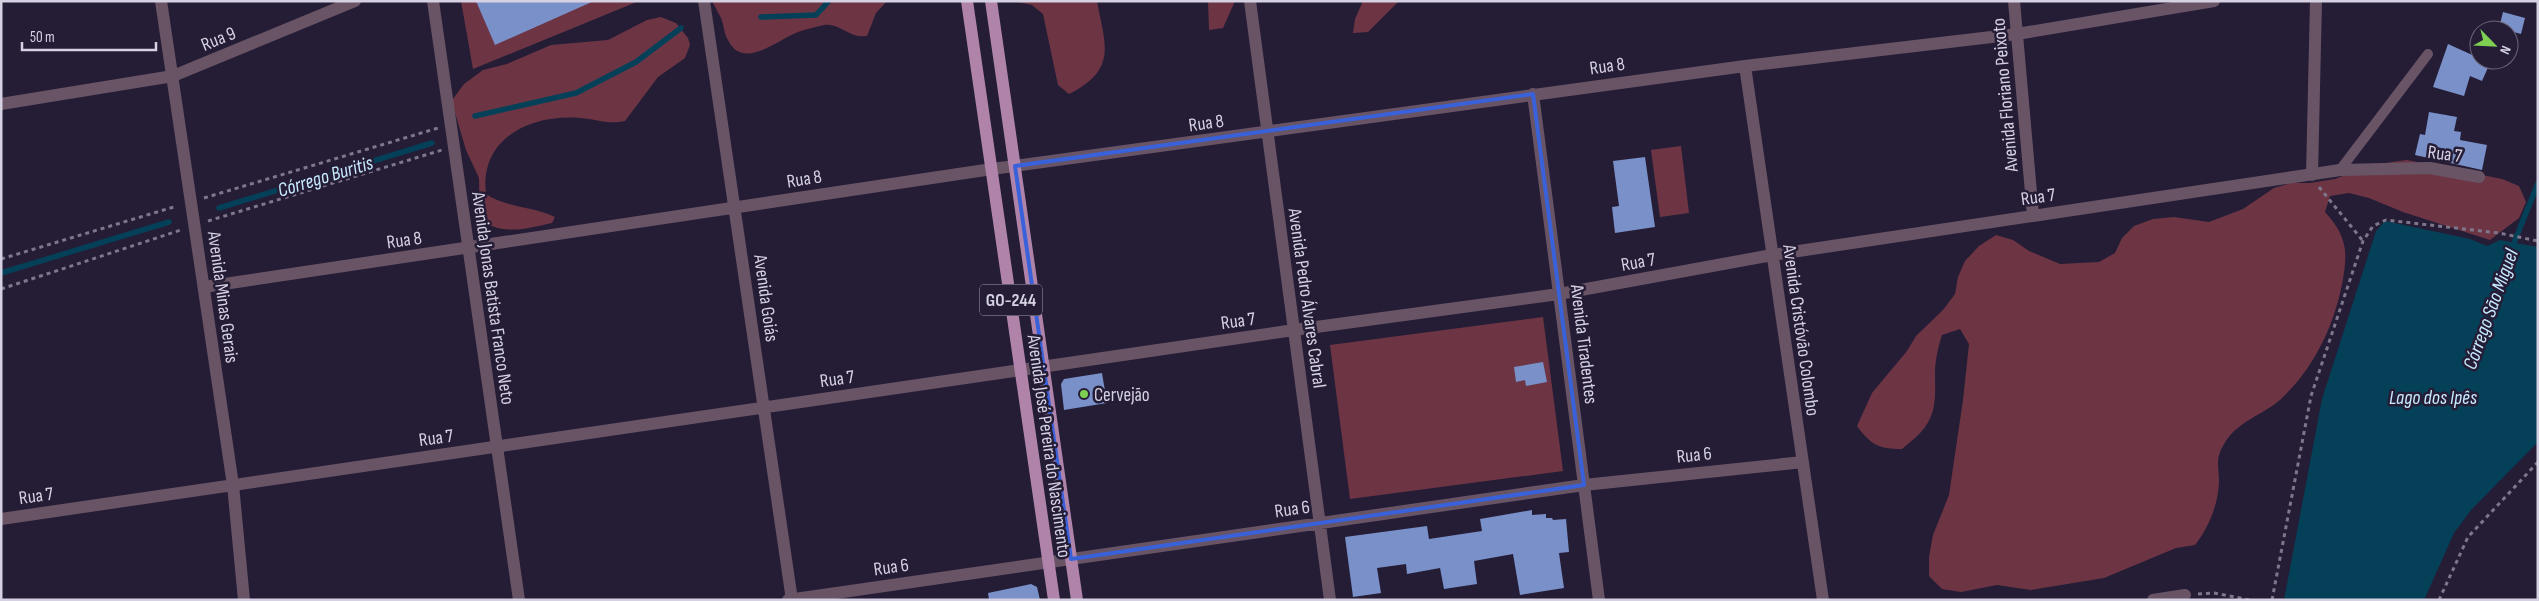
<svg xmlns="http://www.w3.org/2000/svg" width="2539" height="601" font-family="'Sofia Sans Condensed',sans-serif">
	<rect width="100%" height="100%" fill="#251d36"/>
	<!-- green -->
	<path fill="#6d3544" d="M 461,1 L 639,1 L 473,69 Z
		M 712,1 L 887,1 L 876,13 L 867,36 C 850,39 839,22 824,25 C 815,27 806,29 798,32 C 777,40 743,71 728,40 C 724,34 724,25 721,18 C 718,12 715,7 712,1 Z
		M 1012,1 L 1097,1 C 1105,45 1118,69 1069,94 L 1058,85 L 1043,14 L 1032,5 Z
		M 1208,1 L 1235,1 L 1223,28 L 1209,30 Z
		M 1363,1 L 1399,1 L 1368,32 L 1353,33 L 1355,19 Z
		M 661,17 L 676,23 L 688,38 L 690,45 L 685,58 L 658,77 L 625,121 C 607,125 598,119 580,118 C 531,114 479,138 486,194 C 507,208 533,206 555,217 L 552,223 C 529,228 499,237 480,218 L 479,178 L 466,150 L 453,106 L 453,99 L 464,84 L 483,70 L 507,64 L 551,45 L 608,40 L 647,20 Z
		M 1681,146 L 1689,213 L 1660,217 L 1651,150 Z
		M 2407,160 L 2502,179 L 2519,186 L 2526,202 L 2519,218 L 2490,240 L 2403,212 L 2369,198 L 2349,193 L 2330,196 L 2325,212 C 2333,221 2340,230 2343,241 C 2347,253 2345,267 2343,279 C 2335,324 2315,367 2281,399 C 2262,416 2236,421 2223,446 C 2215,459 2219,468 2219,482 C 2218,505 2209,527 2195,545 L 2176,548 L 2104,578 L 2031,590 L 1997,585 L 1961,592 L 1942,589 L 1929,576 L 1929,557 L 1933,535 L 1949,495 L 1963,400 L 1969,344 L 1960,329 L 1942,335 C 1938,348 1935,360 1935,374 C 1935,390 1937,409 1927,424 C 1921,434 1910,442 1902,449 C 1879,449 1871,445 1857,426 L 1872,393 L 1907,351 L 1916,336 L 1943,310 L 1955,294 L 1958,277 L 1965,261 L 1979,246 L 1996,235 L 2013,240 L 2029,251 L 2060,264 L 2099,262 L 2115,253 L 2122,238 L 2134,226 L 2153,219 L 2174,217 L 2209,222 L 2243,209 L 2274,188 L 2291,183 L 2310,183 L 2335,179 L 2370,165 Z
		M 1543,317 L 1563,471 L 1350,499 L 1330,345 Z"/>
	<!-- water -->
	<path fill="#054059" d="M 2385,221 L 2470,239 L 2487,246 L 2500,240 L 2538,247 L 2538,442 L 2471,510 L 2454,533 L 2424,600 L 2284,600 L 2322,399 L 2376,231 Z"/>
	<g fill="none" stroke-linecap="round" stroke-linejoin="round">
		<!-- stream -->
		<path stroke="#054059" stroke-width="5.5" d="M 761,17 L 816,15 L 829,1
			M 475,116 L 576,93 L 636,62 L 681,28
			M 219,208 L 432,143
			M 2512,248 L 2538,183
			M 1,273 L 169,222"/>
	</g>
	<!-- building -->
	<path fill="#7990c8" d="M 476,1 L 594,1 L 495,45 Z
		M 2503,12 L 2525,18 L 2521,34 L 2499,28 Z
		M 2448,44 L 2479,58 L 2479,60 L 2490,63 L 2482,81 L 2470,76 L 2464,96 L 2433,87 Z
		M 2429,112 L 2457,117 L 2454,131 L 2461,132 L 2460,140 L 2487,145 L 2482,170 L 2415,155 L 2420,134 L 2425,135 Z
		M 1645,157 L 1655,227 L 1615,233 L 1612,207 L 1619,206 L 1613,161 Z
		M 1543,362 L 1547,382 L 1526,386 L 1525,380 L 1516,382 L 1514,367 Z
		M 1102,373 L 1107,403 L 1064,410 L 1061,384 L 1064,379 Z
		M 1532,510 L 1532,515 L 1546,514 L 1546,518 L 1552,518 L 1553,520 L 1566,519 L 1569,552 L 1559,553 L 1564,588 L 1520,595 L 1513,554 L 1474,561 L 1477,584 L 1444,589 L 1440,568 L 1407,574 L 1406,564 L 1377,568 L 1381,593 L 1353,597 L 1345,537 L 1427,526 L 1429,539 L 1482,531 L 1480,519 Z
		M 1031,584 L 1037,587 L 1040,600 L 989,600 L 988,593 Z"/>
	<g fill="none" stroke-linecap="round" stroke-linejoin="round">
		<!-- path -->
		<path stroke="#7e778c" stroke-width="3" stroke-dasharray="4 4" stroke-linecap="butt" d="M 2319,187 L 2363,241
			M 204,198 L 438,128
			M 208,221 L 442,150
			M 1,259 L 177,206
			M 1,289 L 181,230
			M 2198,594 L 2214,593 L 2250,600
			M 2272,600 L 2311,396 L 2363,241 L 2373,226 L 2386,220 L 2499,233 L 2538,241
			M 2439,600 L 2468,537 L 2538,462"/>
		<!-- lane -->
		<path stroke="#695466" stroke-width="10" d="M 2340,170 L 2428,54"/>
		<!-- street -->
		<path stroke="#695466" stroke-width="12" d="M 161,1 L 233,485 L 244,600
			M 433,1 L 519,600
			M 704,1 L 792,600
			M 1250,1 L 1330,600
			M 2014,1 L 2033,215
			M 1745,66 L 1823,600
			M 1533,94 L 1599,600
			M 1,104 L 173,76 L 355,1
			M 2312,175 L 2316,1
			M 204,287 L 992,169 L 1745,66 L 2017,34 L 2214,1
			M 1,519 L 1294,330 L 1559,294 L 1772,255 L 2340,170 L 2430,168 L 2479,177
			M 788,600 L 1584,485 L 1803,462
			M 2153,600 L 2185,595"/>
		<!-- primary -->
		<path stroke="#b084aa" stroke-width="12" d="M 967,1 L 1054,600
			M 991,1 L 1077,600"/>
	</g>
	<!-- marked area -->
	<path fill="none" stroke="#3962da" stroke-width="4" stroke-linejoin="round" d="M 1533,94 L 1584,485 L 1071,559 L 1015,166 Z"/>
	<!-- markers -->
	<circle fill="#7fd052" stroke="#251d36" stroke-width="2" cx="1084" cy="394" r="5"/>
	<g text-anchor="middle" stroke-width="5" stroke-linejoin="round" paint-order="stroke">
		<!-- shield labels -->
		<rect fill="#251d36" stroke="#a19bae" stroke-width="1" x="980" y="284.5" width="62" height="31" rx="4"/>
		<g font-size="18" font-weight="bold" fill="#d6d1e2">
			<text x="1011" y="306">GO-244</text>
		</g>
		<!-- street labels -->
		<g font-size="19" fill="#d6d1e2" stroke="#251d36">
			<text transform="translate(218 38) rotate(-22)" y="7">Rua 9</text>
			<text transform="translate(1607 65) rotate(-8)" y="7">Rua 8</text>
			<text transform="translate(2004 95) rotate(-95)" y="7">Avenida Floriano Peixoto</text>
			<text transform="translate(1206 122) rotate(-8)" y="7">Rua 8</text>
			<text transform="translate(2445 153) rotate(7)" y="7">Rua 7</text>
			<text transform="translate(804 178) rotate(-9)" y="7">Rua 8</text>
			<text transform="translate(2038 196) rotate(-8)" y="7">Rua 7</text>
			<text transform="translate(404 239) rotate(-8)" y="7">Rua 8</text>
			<text transform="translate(1638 261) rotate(-10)" y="7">Rua 7</text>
			<text transform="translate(224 297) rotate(82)" y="7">Avenida Minas Gerais</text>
			<text transform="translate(494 298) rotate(82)" y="7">Avenida Jonas Batista Franco Neto</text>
			<text transform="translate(767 298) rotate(82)" y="7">Avenida Goiás</text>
			<text transform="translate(1308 298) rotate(82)" y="7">Avenida Pedro Álvares Cabral</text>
			<text transform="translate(1238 320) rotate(-8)" y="7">Rua 7</text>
			<text transform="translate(1802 330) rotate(82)" y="7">Avenida Cristóvão Colombo</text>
			<text transform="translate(1585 344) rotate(83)" y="7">Avenida Tiradentes</text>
			<text transform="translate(837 378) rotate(-8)" y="7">Rua 7</text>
			<text transform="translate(436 437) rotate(-8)" y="7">Rua 7</text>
			<text transform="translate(1050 446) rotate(82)" y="7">Avenida José Pereira do Nascimento</text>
			<text transform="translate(1694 454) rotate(-6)" y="7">Rua 6</text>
			<text transform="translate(36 495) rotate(-8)" y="7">Rua 7</text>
			<text transform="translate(1292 508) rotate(-8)" y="7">Rua 6</text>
			<text transform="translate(891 566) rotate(-8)" y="7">Rua 6</text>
		</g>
		<!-- poi labels -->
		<g font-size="19" fill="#d6d1e2" stroke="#251d36" text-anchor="start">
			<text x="1094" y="401">Cervejão</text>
		</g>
		<!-- water labels -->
		<g font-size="20" font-style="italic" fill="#c7eaff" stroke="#251d36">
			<text transform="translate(325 176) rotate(-17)" y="7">Córrego Buritis</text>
			<text transform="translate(2490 309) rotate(-70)" y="7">Córrego São Miguel</text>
			<text x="2433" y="404">Lago dos Ipês</text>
		</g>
	</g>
	<!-- border -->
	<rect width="2539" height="601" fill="none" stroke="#d6d1e2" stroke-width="5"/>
	<!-- north arrow -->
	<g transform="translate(2494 45) rotate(114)"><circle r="24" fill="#251d36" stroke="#6c657b"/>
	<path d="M0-4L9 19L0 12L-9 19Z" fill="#7fd052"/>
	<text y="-8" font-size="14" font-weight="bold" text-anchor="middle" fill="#d6d1e2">N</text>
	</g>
	<!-- scale -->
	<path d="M22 42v8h134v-8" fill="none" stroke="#d6d1e2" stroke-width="2.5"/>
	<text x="30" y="42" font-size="15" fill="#d6d1e2" stroke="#251d36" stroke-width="4" paint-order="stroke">50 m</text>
</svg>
